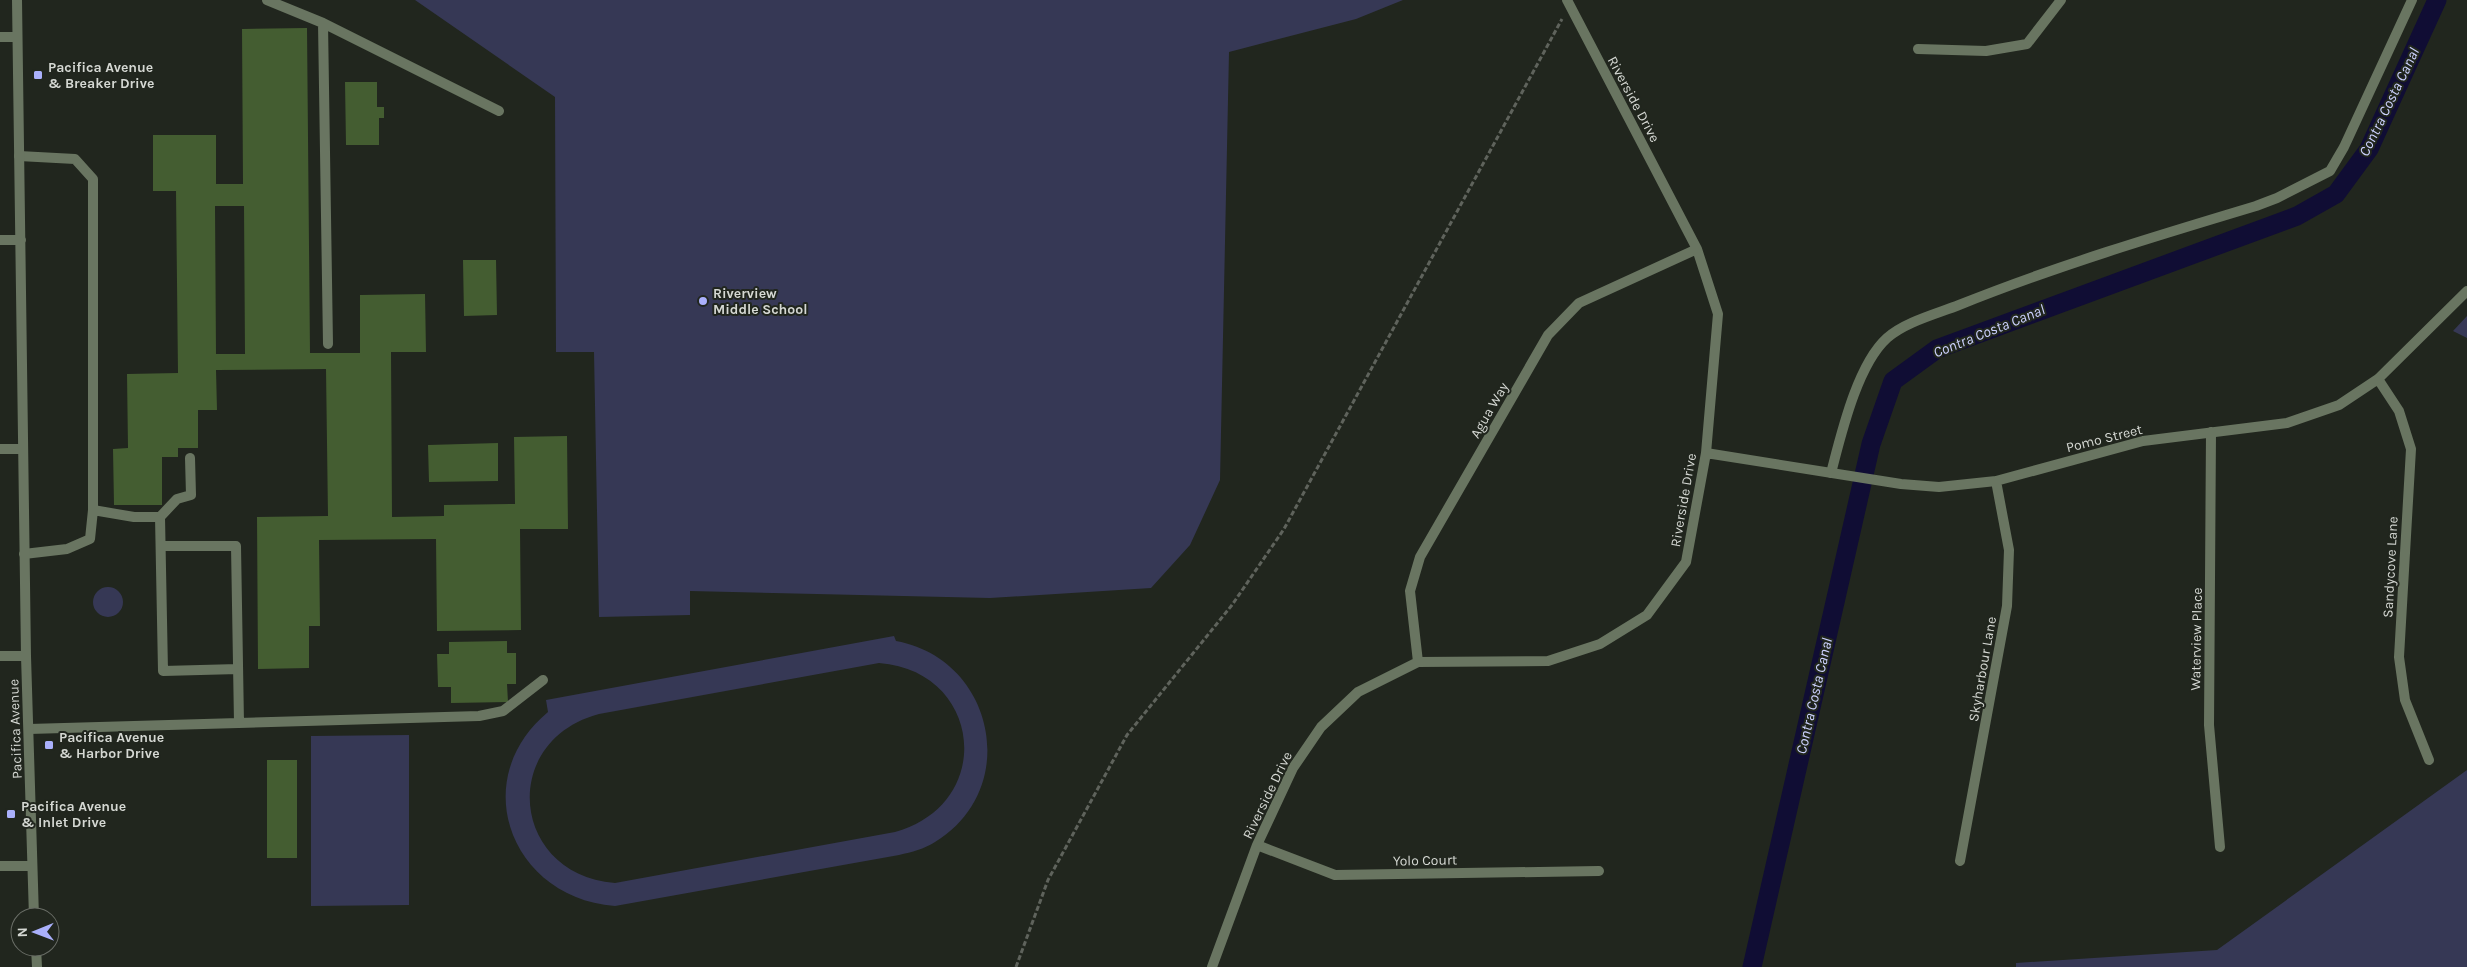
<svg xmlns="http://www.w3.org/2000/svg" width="2467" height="967" font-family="Karla,sans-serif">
	<rect width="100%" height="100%" fill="#21261e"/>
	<!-- green -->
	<path fill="#363855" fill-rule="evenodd" d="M 415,0 L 1403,0 L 1356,19 L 1229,52 L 1220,480 L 1190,545 L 1151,588 L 990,598 L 690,591 L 690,615 L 599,617 L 594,352 L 556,352 L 555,97 Z
		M 2467,316 L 2467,338 L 2453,331 Z
		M93 602a15 15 0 1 1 30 0a15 15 0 1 1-30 0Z
		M 894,636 L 896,641 C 995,659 1022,789 935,842 C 924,849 912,852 899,855 L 615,906 C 511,898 466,780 548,712 L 546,700 ZM 879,663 C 983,671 996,804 895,832 L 615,883 C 511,875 498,741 599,714 Z
		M 409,735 L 409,905 L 311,906 L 311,736 Z
		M 2467,770 L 2467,967 L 2016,967 L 2016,963 L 2217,950 Z"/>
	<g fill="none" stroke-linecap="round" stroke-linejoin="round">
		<!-- canal -->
		<path stroke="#100d34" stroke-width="19" d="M 1752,967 L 1871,444 L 1893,381 L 1937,349 L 2297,216 L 2336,194 L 2369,149 L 2437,0"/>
	</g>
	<!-- building -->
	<path fill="#445d31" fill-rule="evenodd" d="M 307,28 L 310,353 L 360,353 L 360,295 L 425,294 L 426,352 L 391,352 L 392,517 L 444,516 L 444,505 L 515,504 L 514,437 L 567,436 L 568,529 L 520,529 L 521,630 L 437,631 L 436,539 L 319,540 L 320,626 L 309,626 L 309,668 L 258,669 L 257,517 L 328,516 L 326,369 L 216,370 L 217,410 L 198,410 L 198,448 L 178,448 L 178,457 L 162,457 L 162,505 L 114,505 L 113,449 L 128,448 L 127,374 L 178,373 L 176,191 L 153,191 L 153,135 L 216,135 L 216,184 L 243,184 L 242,29 ZM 215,206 L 244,206 L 245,354 L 216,354 Z
		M 345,82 L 377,82 L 377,107 L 384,107 L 384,118 L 379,118 L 379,145 L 346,145 Z
		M 463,260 L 496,260 L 497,315 L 464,316 Z
		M 498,443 L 498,481 L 429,482 L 428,445 Z
		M 507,641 L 507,653 L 516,653 L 516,684 L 507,684 L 508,702 L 451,703 L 451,687 L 438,687 L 437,654 L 449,654 L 449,642 Z
		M 267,760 L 297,760 L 297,858 L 267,858 Z"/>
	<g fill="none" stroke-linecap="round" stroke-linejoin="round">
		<!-- path -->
		<path stroke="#5f635c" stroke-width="3" stroke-dasharray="5 2.5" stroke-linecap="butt" d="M 1016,967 L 1048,880 L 1127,735 L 1232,605 L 1284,529 L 1562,19"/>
		<!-- lane -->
		<path stroke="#697561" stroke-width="10" d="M 267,0 L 323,23 L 499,111
			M 323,23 L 328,344
			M 19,156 L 75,159 L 93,179 L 93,510 L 90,539 L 67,549 L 24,554
			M 1831,473 C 1841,435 1857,365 1887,338 C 1905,322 1936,314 1959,305 C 2056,266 2156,236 2256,206 L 2277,198 L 2330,171 L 2344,147 L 2412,0
			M 93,510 L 134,517 L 160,517 L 163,671 L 238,669
			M 160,517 L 177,499 L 191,495 L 190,458
			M 161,546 L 236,546 L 239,723
			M 29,729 L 479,716 L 503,711 L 543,680"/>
		<!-- street -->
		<path stroke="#697561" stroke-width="10" d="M 17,0 L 26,656 L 34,917
			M 0,37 L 17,37
			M 1918,49 L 1986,51 L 2027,44 L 2061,0
			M 0,240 L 21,240
			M 2378,379 L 2399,411 L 2411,449 L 2399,657 L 2405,700 L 2429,760
			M 2211,432 L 2209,725 L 2220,847
			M 0,449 L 23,449
			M 1706,453 L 1901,484 L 1939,487 L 1996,481 L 2143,441 L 2287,423 L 2339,405 L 2378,379 L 2467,291
			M 0,656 L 26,656
			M 1418,662 L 1410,591 L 1420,557 L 1548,335 L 1579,303 L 1697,249
			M 1257,845 L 1335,875 L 1599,871
			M 1960,861 L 2007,606 L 2009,550 L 1996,481
			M 0,866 L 32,866
			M 36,947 L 37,967
			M 1212,967 L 1257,845 L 1293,768 L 1321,727 L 1358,692 L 1418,662 L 1548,661 L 1600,644 L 1647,615 L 1686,562 L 1706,453 L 1718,314 L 1697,249 L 1567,0"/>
	</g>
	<!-- markers -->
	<g fill="#aab0fb" stroke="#21261e" stroke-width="2">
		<rect x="33" y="70" width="10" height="10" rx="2.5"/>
		<circle cx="703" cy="301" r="5"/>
		<rect x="44" y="740" width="10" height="10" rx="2.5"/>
		<rect x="6" y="809" width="10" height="10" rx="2.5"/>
	</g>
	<g text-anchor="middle" stroke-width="4" stroke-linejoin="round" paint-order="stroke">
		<!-- poi labels -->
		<g font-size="14" font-weight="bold" fill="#d5d8d3" stroke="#21261e" text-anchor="start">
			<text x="48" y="72">Pacifica Avenue<tspan x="48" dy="16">&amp; Breaker Drive</tspan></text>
			<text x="713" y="298">Riverview<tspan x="713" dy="16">Middle School</tspan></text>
			<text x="59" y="742">Pacifica Avenue<tspan x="59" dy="16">&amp; Harbor Drive</tspan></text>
			<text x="21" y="811">Pacifica Avenue<tspan x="21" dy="16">&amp; Inlet Drive</tspan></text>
		</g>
		<!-- street labels -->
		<g font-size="14" fill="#d5d8d3" stroke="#21261e">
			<text transform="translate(1634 99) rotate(62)" y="5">Riverside Drive</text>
			<text transform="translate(1489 410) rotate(-60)" y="5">Agua Way</text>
			<text transform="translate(2104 438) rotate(-14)" y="5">Pomo Street</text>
			<text transform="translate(1683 500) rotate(-80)" y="5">Riverside Drive</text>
			<text transform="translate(2390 567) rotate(-87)" y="5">Sandycove Lane</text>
			<text transform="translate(2196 639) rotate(-89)" y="5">Waterview Place</text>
			<text transform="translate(1982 669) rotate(-80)" y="5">Skyharbour Lane</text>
			<text transform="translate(15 729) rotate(-92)" y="5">Pacifica Avenue</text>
			<text transform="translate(1267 795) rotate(-64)" y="5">Riverside Drive</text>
			<text transform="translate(1425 860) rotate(-1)" y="5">Yolo Court</text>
		</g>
		<!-- water labels -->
		<g font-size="15" font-style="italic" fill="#ccd1fe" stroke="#21261e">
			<text transform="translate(2389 102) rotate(-64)" y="5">Contra Costa Canal</text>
			<text transform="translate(1989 331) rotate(-22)" y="5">Contra Costa Canal</text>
			<text transform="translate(1814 696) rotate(-77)" y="5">Contra Costa Canal</text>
		</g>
	</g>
	<!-- north arrow -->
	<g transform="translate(35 932) rotate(269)"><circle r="24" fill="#21261e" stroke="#696d66"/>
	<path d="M0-4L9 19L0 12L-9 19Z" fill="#aab0fb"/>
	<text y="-8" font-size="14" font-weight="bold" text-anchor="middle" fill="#d5d8d3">N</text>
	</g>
</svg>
